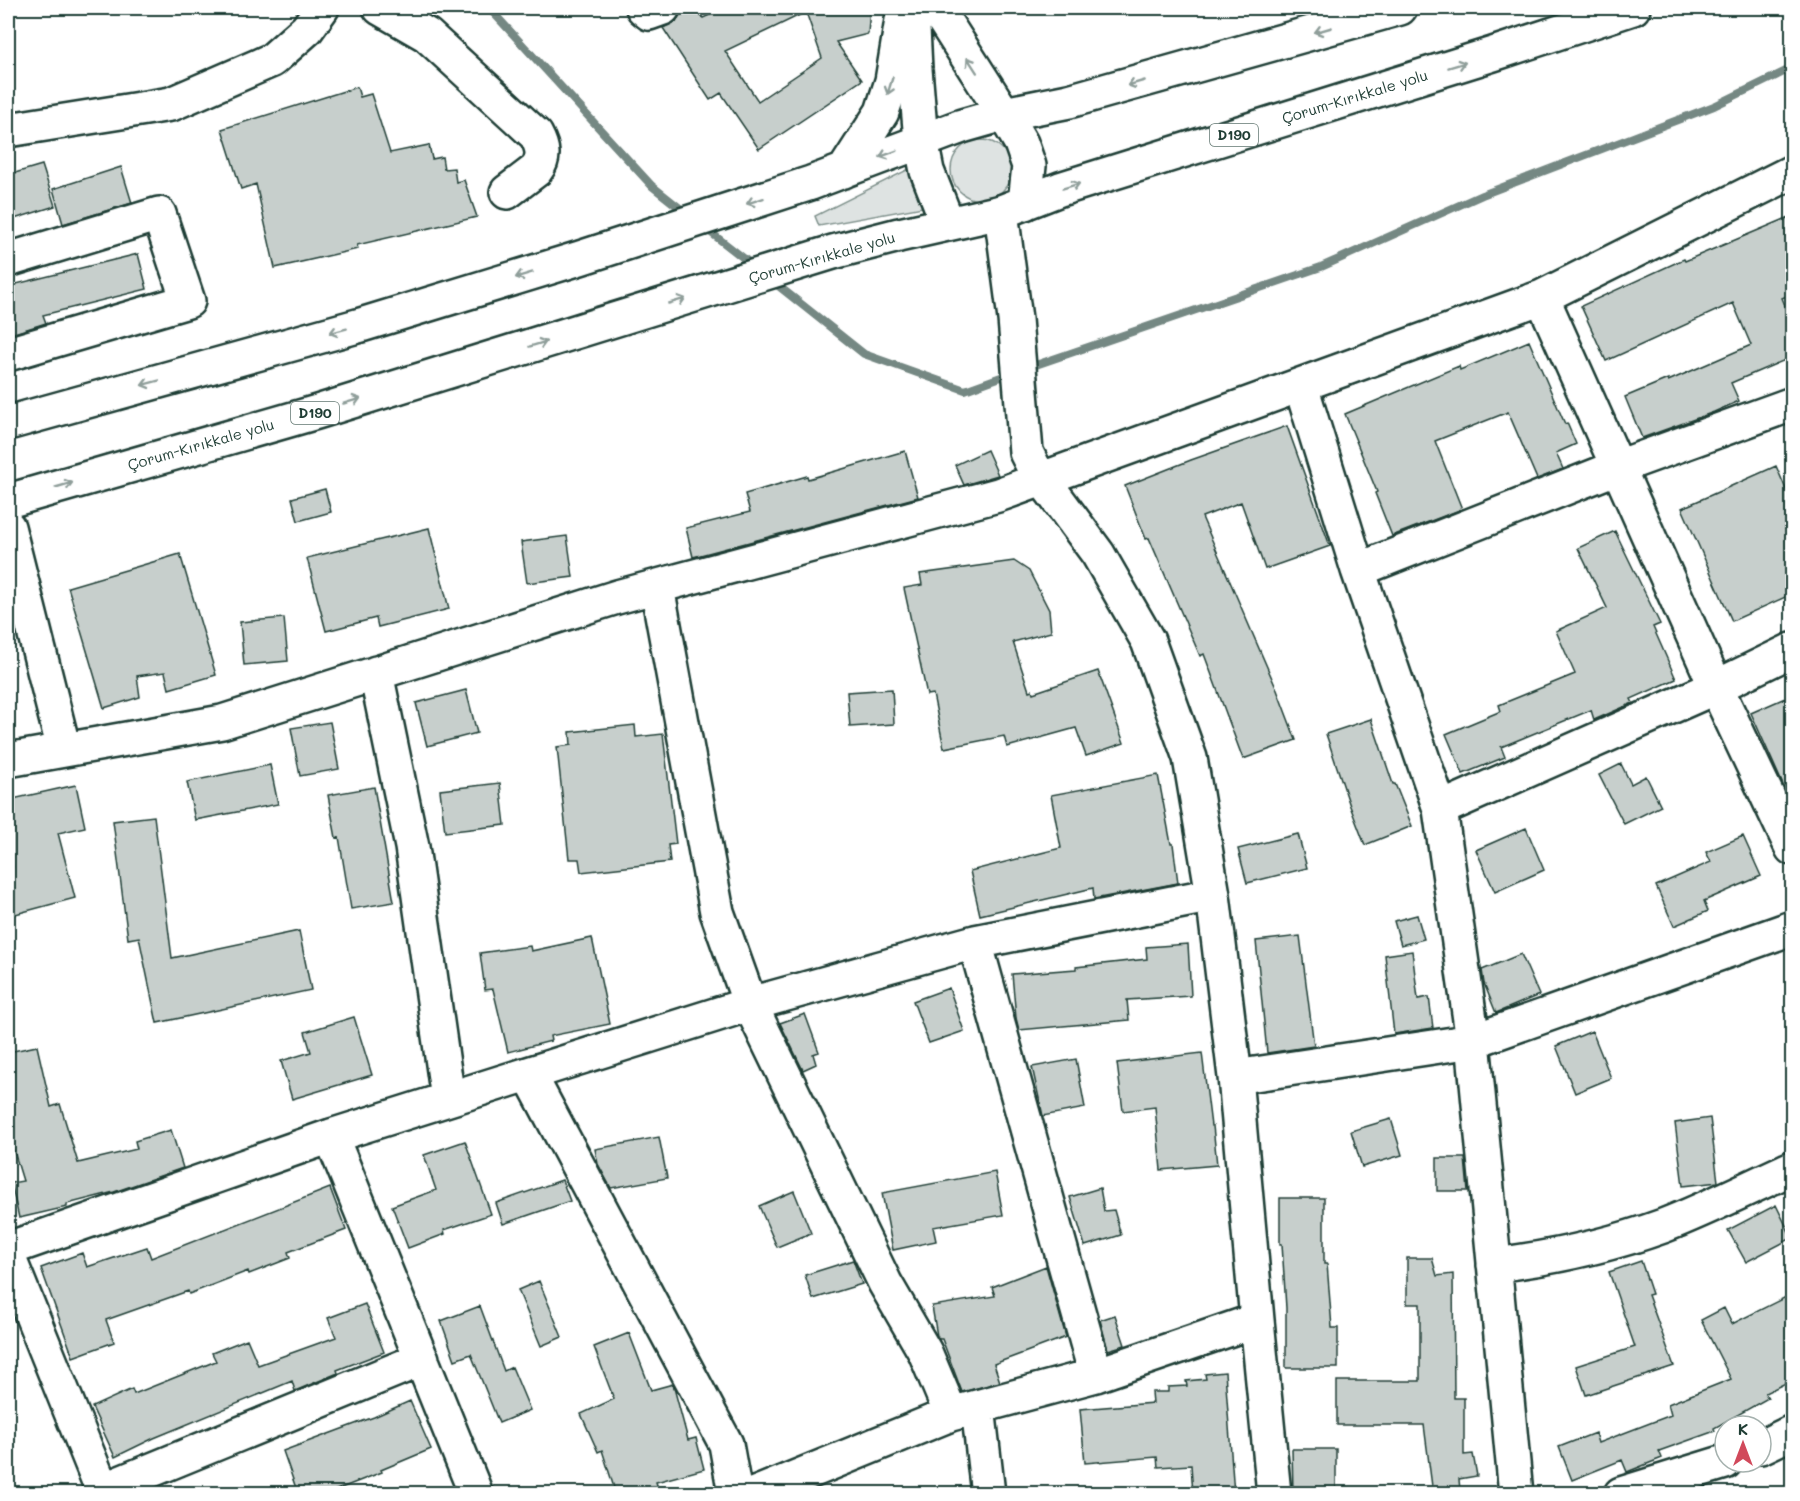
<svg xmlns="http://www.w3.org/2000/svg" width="1800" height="1501" font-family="Mali,sans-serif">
	<rect width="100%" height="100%" fill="#fff"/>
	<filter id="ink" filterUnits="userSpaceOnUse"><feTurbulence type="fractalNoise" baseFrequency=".0167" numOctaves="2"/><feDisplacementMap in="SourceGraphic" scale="12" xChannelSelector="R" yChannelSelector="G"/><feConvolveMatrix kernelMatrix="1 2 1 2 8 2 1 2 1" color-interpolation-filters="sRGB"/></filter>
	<g filter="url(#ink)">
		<!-- green -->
		<path fill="#dee3e2" stroke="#7e908b" stroke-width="1.5" d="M951 170a30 30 0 1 1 60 0a30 30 0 1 1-60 0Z
			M 911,168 L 923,207 L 819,226 L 815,216 Z"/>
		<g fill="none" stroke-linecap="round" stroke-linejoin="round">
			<!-- stream -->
			<path stroke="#758883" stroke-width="8" d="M 489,8 L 652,186 L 686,213
				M 705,228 L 755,267
				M 771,280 L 864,354 L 965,390 L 1012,373
				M 1027,368 L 1321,267 L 1482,195 L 1714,106 L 1792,68"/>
		</g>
		<!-- building -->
		<path fill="#c7cfcc" stroke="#1f3d34" stroke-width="1.5" fill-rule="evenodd" d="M 687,8 L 696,8 L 703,18 L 725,8 L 870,8 L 868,34 L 836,42 L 862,80 L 759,149 L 721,93 L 710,100 L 663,28 L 677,21 L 681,11 ZM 806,12 L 822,58 L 758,101 L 725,51 Z
			M 357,87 L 360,97 L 371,94 L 390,153 L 429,145 L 432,159 L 442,157 L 444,169 L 454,168 L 456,182 L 464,180 L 477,217 L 357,245 L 358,249 L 275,268 L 256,184 L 241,189 L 222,129 Z
			M 42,165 L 55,206 L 8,221 L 8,175 Z
			M 121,167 L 132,203 L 63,224 L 53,189 Z
			M 1792,216 L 1792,294 L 1782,298 L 1792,322 L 1792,357 L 1731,383 L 1739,401 L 1714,412 L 1642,438 L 1625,397 L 1668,379 L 1668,381 L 1751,345 L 1733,303 L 1606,361 L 1581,306 L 1684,259 L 1685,261 Z
			M 138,254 L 147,289 L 43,315 L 46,323 L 8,335 L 8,286 Z
			M 1529,341 L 1565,424 L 1567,423 L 1576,444 L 1556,453 L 1563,469 L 1537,479 L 1508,412 L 1435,441 L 1462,509 L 1392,536 L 1375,493 L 1377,492 L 1345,414 L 1459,366 L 1460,370 Z
			M 1287,426 L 1330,546 L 1265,569 L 1241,502 L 1202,517 L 1277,690 L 1296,740 L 1243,759 L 1204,654 L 1200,656 L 1149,538 L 1146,539 L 1125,486 L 1191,460 Z
			M 987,450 L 998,475 L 964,485 L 955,465 Z
			M 905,451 L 918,497 L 693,557 L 686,528 L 750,512 L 745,494 L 807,476 L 808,479 Z
			M 1776,466 L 1792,503 L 1792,594 L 1732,621 L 1682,508 Z
			M 325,489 L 331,512 L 298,521 L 292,498 Z
			M 429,528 L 449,609 L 378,627 L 376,618 L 326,631 L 307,558 Z
			M 1615,531 L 1660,624 L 1653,627 L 1676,679 L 1631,699 L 1633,703 L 1594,720 L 1591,710 L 1501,747 L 1505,757 L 1463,774 L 1446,734 L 1501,711 L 1499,705 L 1575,674 L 1556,631 L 1607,608 L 1578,548 Z
			M 567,536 L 573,577 L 527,583 L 521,542 Z
			M 180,554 L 216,675 L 169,689 L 165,672 L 137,676 L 140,697 L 104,708 L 68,587 Z
			M 1014,561 L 1029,571 L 1049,610 L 1051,632 L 1013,642 L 1029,691 L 1032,690 L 1033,693 L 1098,671 L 1124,743 L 1086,756 L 1076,728 L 1007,747 L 1004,736 L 944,748 L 933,694 L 927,695 L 904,588 L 922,585 L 920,574 Z
			M 284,618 L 288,661 L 244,665 L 240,622 Z
			M 892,689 L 894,724 L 850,727 L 847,692 Z
			M 466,690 L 477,733 L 427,746 L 416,703 Z
			M 1785,698 L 1792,714 L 1792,805 L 1751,713 Z
			M 1371,719 L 1393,784 L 1395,784 L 1412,826 L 1365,845 L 1350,806 L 1326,734 Z
			M 330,722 L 339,769 L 300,776 L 291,728 Z
			M 635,725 L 636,737 L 663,734 L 676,844 L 668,845 L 670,862 L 581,872 L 579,859 L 569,859 L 557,747 L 571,745 L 570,732 Z
			M 1621,764 L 1631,784 L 1646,776 L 1661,806 L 1624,824 L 1599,775 Z
			M 270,765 L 278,804 L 195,820 L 187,782 Z
			M 1158,775 L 1171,844 L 1173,844 L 1178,883 L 1094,899 L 1093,888 L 980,915 L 970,871 L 1061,848 L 1051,795 Z
			M 500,783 L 505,825 L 445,832 L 440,790 Z
			M 76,785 L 85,827 L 58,833 L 75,898 L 8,916 L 8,869 L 13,867 L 8,843 L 8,800 Z
			M 374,787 L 394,902 L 351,909 L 339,837 L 336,838 L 328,795 Z
			M 154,816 L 172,958 L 299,931 L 311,990 L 157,1023 L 139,937 L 128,939 L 113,821 Z
			M 1526,828 L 1544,870 L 1495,892 L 1476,850 Z
			M 1298,834 L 1307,868 L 1247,883 L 1238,849 Z
			M 1743,836 L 1761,876 L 1704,901 L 1708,911 L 1674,926 L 1656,886 L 1711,862 L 1706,852 Z
			M 1417,915 L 1424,939 L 1401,945 L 1394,921 Z
			M 1300,936 L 1314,1046 L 1267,1053 L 1256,941 Z
			M 592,938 L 610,1024 L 550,1036 L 551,1041 L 508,1052 L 493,989 L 485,990 L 480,953 L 530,946 L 531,951 Z
			M 1188,944 L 1191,996 L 1127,1000 L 1129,1020 L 1019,1030 L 1016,1018 L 1012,974 L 1076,969 L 1076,967 L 1147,959 L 1146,947 Z
			M 1412,951 L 1418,999 L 1429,997 L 1433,1028 L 1394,1034 L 1385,955 Z
			M 1521,954 L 1539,995 L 1496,1013 L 1484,983 L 1482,970 Z
			M 949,988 L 964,1031 L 929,1043 L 913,1001 Z
			M 805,1014 L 819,1052 L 813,1054 L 816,1064 L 803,1070 L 780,1023 Z
			M 354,1017 L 372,1075 L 292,1099 L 281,1061 L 311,1052 L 305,1032 Z
			M 1592,1031 L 1611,1078 L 1575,1093 L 1556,1046 Z
			M 37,1046 L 51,1107 L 60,1104 L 78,1163 L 137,1149 L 135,1141 L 171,1130 L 183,1168 L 114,1192 L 67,1204 L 67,1207 L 19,1218 L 11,1183 L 23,1181 L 8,1132 L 8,1052 Z
			M 1202,1053 L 1211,1126 L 1213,1126 L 1217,1165 L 1161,1170 L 1155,1107 L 1123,1111 L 1117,1063 Z
			M 1076,1059 L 1085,1108 L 1043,1116 L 1032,1067 Z
			M 1710,1118 L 1718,1182 L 1683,1186 L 1675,1123 Z
			M 1391,1119 L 1402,1155 L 1362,1167 L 1351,1131 Z
			M 659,1137 L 667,1178 L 611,1188 L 598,1164 L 595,1149 Z
			M 465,1141 L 491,1214 L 444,1230 L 445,1234 L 408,1248 L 392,1206 L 436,1190 L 424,1155 Z
			M 1437,1158 L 1465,1158 L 1468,1191 L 1437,1191 Z
			M 995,1172 L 1003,1215 L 933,1227 L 936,1241 L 893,1250 L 882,1193 Z
			M 562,1180 L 570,1201 L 503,1224 L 496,1203 Z
			M 330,1188 L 346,1230 L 288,1252 L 290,1258 L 249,1274 L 248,1271 L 189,1294 L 188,1291 L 106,1320 L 114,1342 L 73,1357 L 41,1268 L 82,1253 L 87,1267 L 147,1247 L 151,1258 Z
			M 1100,1188 L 1104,1211 L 1114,1210 L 1121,1235 L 1085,1246 L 1070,1197 Z
			M 794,1191 L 811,1233 L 777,1247 L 759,1206 Z
			M 1280,1198 L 1324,1198 L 1324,1264 L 1327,1264 L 1332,1328 L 1338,1328 L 1338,1368 L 1286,1368 L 1286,1308 L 1282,1244 L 1280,1244 Z
			M 1776,1205 L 1792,1238 L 1746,1262 L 1728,1230 Z
			M 1407,1258 L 1432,1258 L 1437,1276 L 1453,1274 L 1454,1398 L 1464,1398 L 1464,1455 L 1473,1454 L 1477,1476 L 1459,1479 L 1460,1491 L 1433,1494 L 1424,1425 L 1337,1425 L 1337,1381 L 1420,1381 L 1420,1304 L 1407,1304 Z
			M 853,1260 L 862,1284 L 813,1299 L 805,1275 Z
			M 1641,1261 L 1652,1294 L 1648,1295 L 1674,1366 L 1586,1395 L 1576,1366 L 1635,1347 L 1609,1272 Z
			M 1046,1266 L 1066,1337 L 994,1364 L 1000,1382 L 962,1392 L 942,1339 L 939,1339 L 937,1336 L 932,1306 L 995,1296 L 992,1287 Z
			M 539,1281 L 562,1337 L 541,1346 L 518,1290 Z
			M 1792,1294 L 1792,1380 L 1765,1393 L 1768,1398 L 1714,1428 L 1715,1431 L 1659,1451 L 1662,1458 L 1627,1472 L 1622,1460 L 1572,1480 L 1559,1447 L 1595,1433 L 1598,1443 L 1671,1415 L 1668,1404 L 1731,1379 L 1701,1320 L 1724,1308 L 1732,1324 Z
			M 365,1304 L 384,1352 L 337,1370 L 338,1373 L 295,1391 L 292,1381 L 154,1438 L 115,1457 L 92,1407 L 132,1389 L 134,1394 L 216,1361 L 212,1353 L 247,1339 L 258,1365 L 336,1337 L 328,1318 Z
			M 480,1306 L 504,1371 L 512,1367 L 530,1410 L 499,1423 L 471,1354 L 455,1360 L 441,1321 Z
			M 1115,1315 L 1125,1345 L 1108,1350 L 1100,1320 Z
			M 629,1333 L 651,1390 L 673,1384 L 688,1440 L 696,1438 L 704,1469 L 656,1482 L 660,1494 L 616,1494 L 602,1450 L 598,1452 L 581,1414 L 614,1399 L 594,1347 Z
			M 1225,1372 L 1234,1494 L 1193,1494 L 1191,1465 L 1158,1467 L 1157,1457 L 1085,1463 L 1080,1409 L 1153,1403 L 1152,1392 L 1168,1392 L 1168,1387 L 1187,1386 L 1186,1381 L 1206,1379 L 1205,1374 Z
			M 410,1401 L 431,1449 L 381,1470 L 382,1472 L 326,1494 L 298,1494 L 283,1451 L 374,1417 Z
			M 1292,1449 L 1336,1449 L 1336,1493 L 1293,1493 Z"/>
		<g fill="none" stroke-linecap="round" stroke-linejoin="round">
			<defs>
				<path id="minor" d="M 380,8 L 427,35 L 536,135 C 543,148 545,158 536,170 L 507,192
					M 643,8 L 649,13 L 663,8
					M 8,130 L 171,104 L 272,60 L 307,29 L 322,8
					M 1001,212 L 1015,319 L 1026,452 L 1033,466 L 1098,554 L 1148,641 L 1190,758 L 1213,895 L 1235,1077 L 1257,1320 L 1274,1494
					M 8,260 L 159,214 L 188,301 L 8,354
					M 1542,297 L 1716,687 L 1792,848
					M 1301,386 L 1358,570 L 1440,809 L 1473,1041 L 1516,1494
					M 8,527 L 64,750
					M 1358,570 L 1618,467 L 1792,404
					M 657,587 L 717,912 L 750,1004 L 885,1283 L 925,1352 L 951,1414
					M 376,673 L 412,847 L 448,1099
					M 8,760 L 222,722 L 617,597 L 998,495 L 1542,297 L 1792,172
					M 1440,809 L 1716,687 L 1792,650
					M 975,942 L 1096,1375
					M 529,1074 L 726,1444 L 735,1494
					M 1235,1077 L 1473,1041 L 1792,928
					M 331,1136 L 476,1494
					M 8,1249 L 331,1136 L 750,1004 L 975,942 L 1213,895
					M 8,1256 L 104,1494
					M 1494,1265 C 1552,1258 1608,1246 1663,1226 C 1707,1209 1750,1187 1792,1168
					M 978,1407 L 988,1494
					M 1761,1447 L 1792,1432
					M 103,1490 L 422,1359
					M 755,1494 L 951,1414 L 1096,1375 L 1257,1320
					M 1621,1494 L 1725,1462"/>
				<path id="major" d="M 912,8 L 915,69 L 921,141
					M 936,8 L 1004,114"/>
				<path id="highway" d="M 1004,114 L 1021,143 L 1029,166 L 1025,203
					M 921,141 L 927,171 L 948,224
					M 844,171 L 882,112 L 892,81 L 904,8
					M 8,423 L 361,325 L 580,258 L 811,183 L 962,126 L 1004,114 L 1069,101 L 1400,8
					M 8,501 L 317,412 L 833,252 L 899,235 L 1001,212 L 1060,189 L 1493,54 L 1633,8"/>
			</defs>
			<!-- minor casing -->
			<use href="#minor" stroke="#1f3d34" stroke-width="38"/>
			<!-- major casing -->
			<use href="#major" stroke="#1f3d34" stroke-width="38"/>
			<!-- highway casing -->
			<use href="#highway" stroke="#1f3d34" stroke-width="38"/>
			<!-- minor -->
			<use href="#minor" stroke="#fff" stroke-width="33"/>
			<!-- major -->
			<use href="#major" stroke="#fff" stroke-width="33"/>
			<!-- highway -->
			<use href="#highway" stroke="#fff" stroke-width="33"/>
		</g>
		<!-- one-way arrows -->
		<defs><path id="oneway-shaft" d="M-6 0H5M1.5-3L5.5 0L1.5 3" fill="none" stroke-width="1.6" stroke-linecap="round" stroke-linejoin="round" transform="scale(1.5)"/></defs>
		<g stroke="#8f9e9a">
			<use href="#oneway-shaft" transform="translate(1323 30) rotate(164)"/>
			<use href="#oneway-shaft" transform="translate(972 65) rotate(-123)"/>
			<use href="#oneway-shaft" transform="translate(1457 65) rotate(-17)"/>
			<use href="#oneway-shaft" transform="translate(1136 83) rotate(164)"/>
			<use href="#oneway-shaft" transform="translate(890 86) rotate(107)"/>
			<use href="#oneway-shaft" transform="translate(888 154) rotate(159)"/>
			<use href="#oneway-shaft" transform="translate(1071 186) rotate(-17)"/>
			<use href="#oneway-shaft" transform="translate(755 201) rotate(162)"/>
			<use href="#oneway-shaft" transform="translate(524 275) rotate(163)"/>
			<use href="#oneway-shaft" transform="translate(677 301) rotate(-17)"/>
			<use href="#oneway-shaft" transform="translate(338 331) rotate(165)"/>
			<use href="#oneway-shaft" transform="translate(538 344) rotate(-17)"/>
			<use href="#oneway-shaft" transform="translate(150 383) rotate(165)"/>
			<use href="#oneway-shaft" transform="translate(352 401) rotate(-17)"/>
			<use href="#oneway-shaft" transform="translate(64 485) rotate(-16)"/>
		</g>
	</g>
	<g text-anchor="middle" stroke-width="5" stroke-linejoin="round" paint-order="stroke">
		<!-- shield labels -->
		<g fill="#fff" stroke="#627771" stroke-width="1.5">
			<rect x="1210" y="124" width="48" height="22" rx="4.5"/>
			<rect x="291" y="402" width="48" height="22" rx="4.5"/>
		</g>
		<g font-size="14" font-weight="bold" fill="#1f3d34">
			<text x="1234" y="140">D190</text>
			<text x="315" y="418">D190</text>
		</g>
		<!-- street labels -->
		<g font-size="15" fill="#1f3d34" stroke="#fff">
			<text transform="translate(1355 97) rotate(-17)" y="5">Çorum-Kırıkkale yolu</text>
			<text transform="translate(822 258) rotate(-16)" y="5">Çorum-Kırıkkale yolu</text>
			<text transform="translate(201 445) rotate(-16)" y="5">Çorum-Kırıkkale yolu</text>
		</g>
	</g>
	<!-- margin -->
	<rect width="1800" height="1501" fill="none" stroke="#fff" stroke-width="30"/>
	<rect x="15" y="15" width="1770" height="1471" fill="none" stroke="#1f3d34" stroke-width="2" filter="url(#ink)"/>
	<!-- north arrow -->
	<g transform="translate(1743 1444)"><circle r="28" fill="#ffffff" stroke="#a5b1ae" stroke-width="1.5"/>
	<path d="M0-4.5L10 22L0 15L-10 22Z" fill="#d1495b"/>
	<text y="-9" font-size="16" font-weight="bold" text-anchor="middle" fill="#1f3d34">K</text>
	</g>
</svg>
